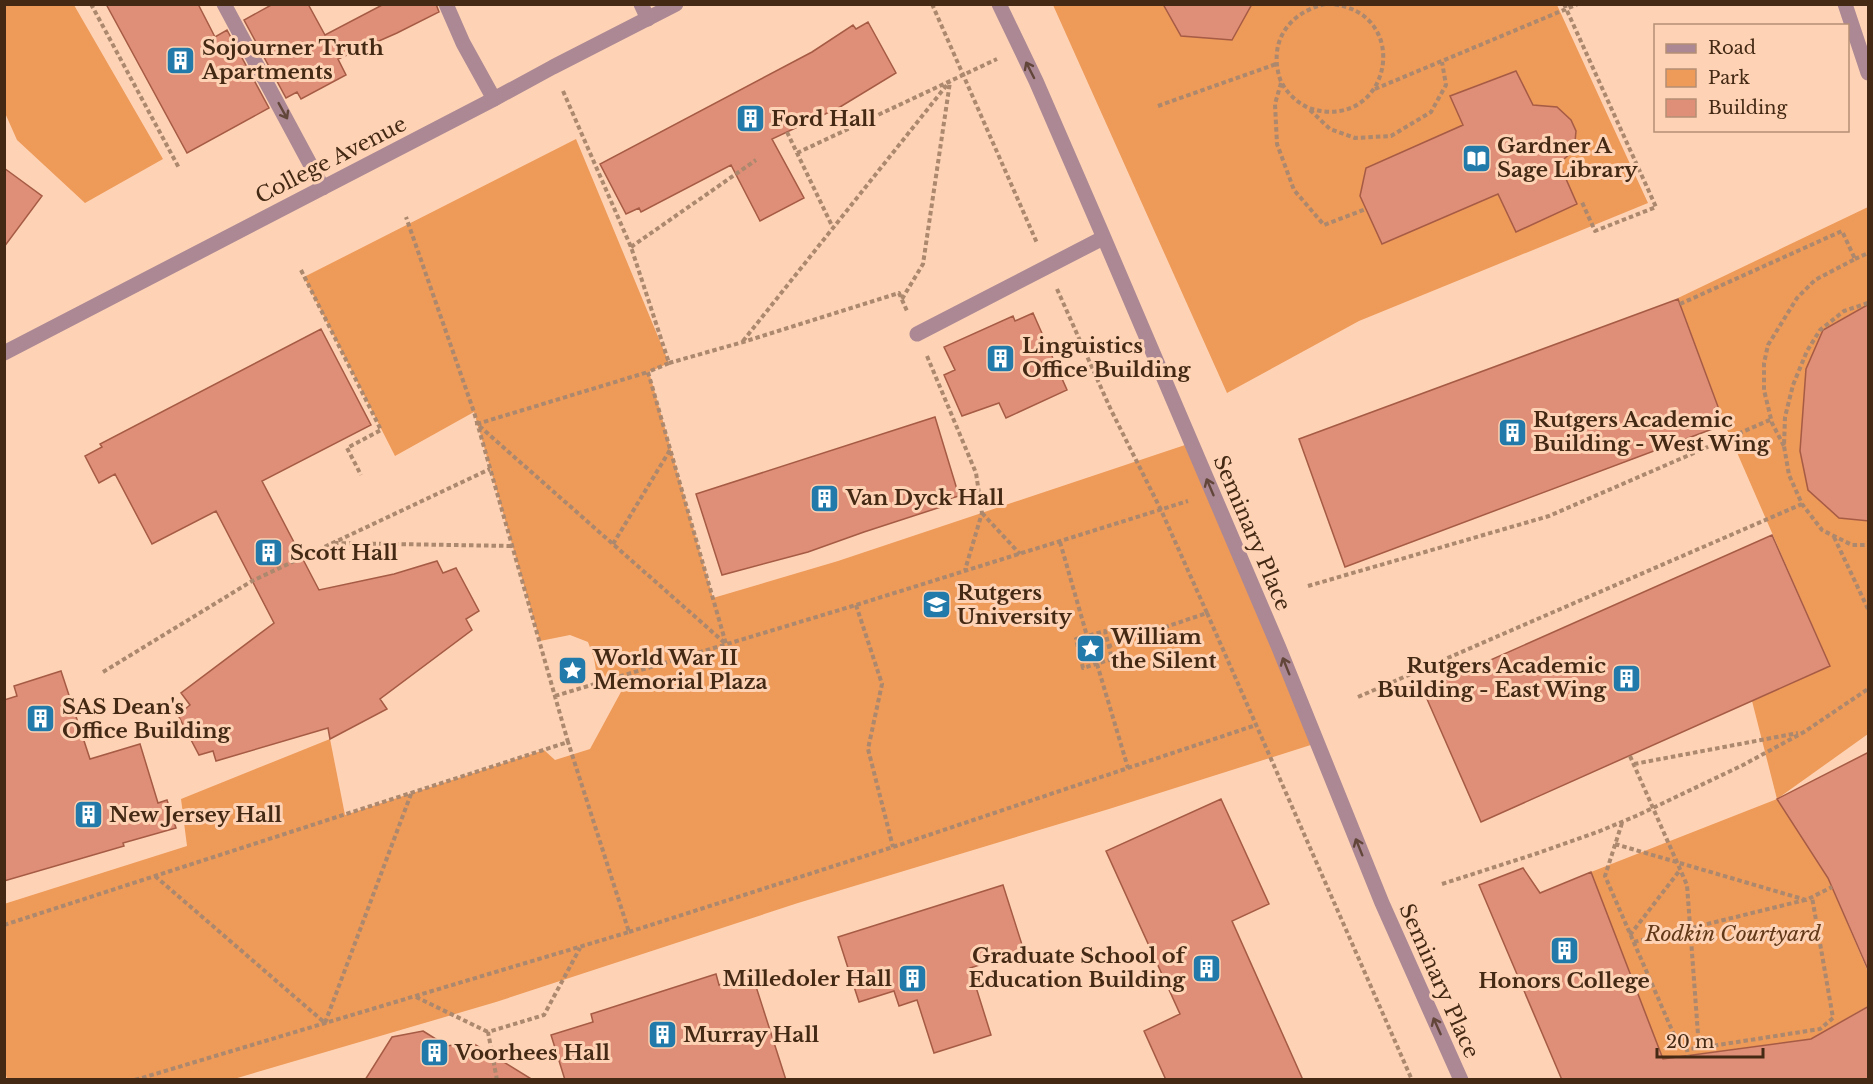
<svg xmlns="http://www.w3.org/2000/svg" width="1873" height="1084" font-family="'Libre Baskerville',serif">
	<rect width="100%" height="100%" fill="#fed3b5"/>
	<!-- green -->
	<path fill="#ee9a59" d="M 4,5 L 74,5 L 163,159 L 85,203 L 17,140 L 5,113 Z
		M 1053,5 L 1557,5 L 1648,203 L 1359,321 L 1227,393 Z
		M 576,139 L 669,363 L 649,372 L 713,598 L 838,561 L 1191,443 L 1317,743 L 1109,809 L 798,903 L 496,1002 L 234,1079 L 7,1079 L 4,1067 L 4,904 L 187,846 L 181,799 L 330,739 L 345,815 L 544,750 L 555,760 L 590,749 L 622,690 L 619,677 L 598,683 L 594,658 L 588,642 L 570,635 L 540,641 L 474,412 L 395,456 L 304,277 Z
		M 1868,207 L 1868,734 L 1777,799 L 1828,878 L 1868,972 L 1868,1006 L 1811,1039 L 1663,1059 L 1591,872 L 1777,799 L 1752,701 L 1830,666 L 1725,425 L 1678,298 Z"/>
	<!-- building -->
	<path fill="#df8e77" stroke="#a65b45" stroke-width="1.5" d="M 106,4 L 198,4 L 215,37 L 227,30 L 269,108 L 187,153 Z
		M 273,4 L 308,4 L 325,35 L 384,4 L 436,4 L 439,12 L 397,33 L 338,59 L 346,75 L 301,99 L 297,92 L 286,98 L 244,20 Z
		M 1163,4 L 1252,4 L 1232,40 L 1181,36 Z
		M 868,22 L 896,73 L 840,107 L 772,139 L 804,198 L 760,221 L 731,165 L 641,212 L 639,208 L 626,214 L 600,164 L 812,52 L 853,25 L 856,29 Z
		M 1516,71 L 1533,105 L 1557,107 L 1571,120 L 1576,131 L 1575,142 L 1570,154 L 1559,163 L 1577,204 L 1516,232 L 1498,194 L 1382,244 L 1360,196 L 1366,168 L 1463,125 L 1450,96 Z
		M 4,168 L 42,196 L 4,247 Z
		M 1678,299 L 1720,412 L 1716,409 L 1723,425 L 1345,567 L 1299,439 Z
		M 1869,304 L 1869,521 L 1839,518 L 1808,490 L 1800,451 L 1806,369 L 1823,330 Z
		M 1033,313 L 1067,390 L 1006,418 L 999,403 L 962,416 L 944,375 L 955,370 L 944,347 L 1013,316 L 1015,321 Z
		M 321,329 L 371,425 L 262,481 L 319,590 L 394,574 L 437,561 L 443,573 L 456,568 L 479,611 L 466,619 L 472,630 L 380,699 L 387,709 L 330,739 L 328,728 L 216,761 L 213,751 L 199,755 L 178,715 L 190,705 L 181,693 L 274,623 L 216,511 L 152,544 L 115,474 L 99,483 L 85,456 L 102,447 L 100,444 Z
		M 935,417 L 959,496 L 945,500 L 947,505 L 864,532 L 808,552 L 722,575 L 696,494 Z
		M 1772,535 L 1830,666 L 1481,822 L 1423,690 Z
		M 61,671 L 90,759 L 140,744 L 158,803 L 167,800 L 176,828 L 123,843 L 124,846 L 4,881 L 4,700 L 17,696 L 14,686 Z
		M 1869,752 L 1869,972 L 1828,878 L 1777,799 Z
		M 1221,799 L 1269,904 L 1232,921 L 1303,1080 L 1166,1080 L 1144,1031 L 1180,1014 L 1106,851 Z
		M 1523,868 L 1540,893 L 1591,872 L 1663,1059 L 1811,1039 L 1869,1006 L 1869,1080 L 1562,1080 L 1479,885 Z
		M 1003,885 L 1024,951 L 970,968 L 991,1035 L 934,1053 L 917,1000 L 899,1006 L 894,991 L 859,1002 L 838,937 Z
		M 716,974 L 719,985 L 752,974 L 786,1080 L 565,1080 L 551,1035 L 593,1022 L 591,1014 Z
		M 423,1031 L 447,1046 L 471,1042 L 533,1080 L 365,1080 L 392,1037 Z"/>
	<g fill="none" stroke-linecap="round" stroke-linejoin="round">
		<!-- path -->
		<path stroke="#ab886e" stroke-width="4" stroke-dasharray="4.5 3" stroke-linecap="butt" d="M 91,4 L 179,168
			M 932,4 L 1037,243
			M 1325,4 C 1289,13 1268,41 1280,79 C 1285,92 1299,105 1312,109 C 1391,131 1414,12 1331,4
			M 1564,4 L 1656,207 L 1595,231 L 1581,200
			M 1281,83 L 1275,104 L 1277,144 L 1294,190 L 1324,225 L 1366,209
			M 1375,89 L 1578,4
			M 563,91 L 631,247 L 669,363 L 648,372
			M 1158,106 L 1276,64
			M 1310,110 L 1330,129 L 1355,138 L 1391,136 L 1431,112 L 1446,85 L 1442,62
			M 787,132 L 833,228
			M 797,153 L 997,59
			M 631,247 L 756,160
			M 1855,259 L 1868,253
			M 301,270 L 381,430 L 347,448 L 361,475
			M 1057,289 L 1111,410 L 1161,510 L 1207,613 L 1109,646
			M 902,299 L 923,264 L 950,82
			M 1868,303 L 1844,311 L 1820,330 L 1807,351 L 1793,385 L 1785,417 L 1784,446 L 1789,475 L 1802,504 L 1822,530 L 1852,545 L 1868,545
			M 1680,304 L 1842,231 L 1855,259 L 1815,280 L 1797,298 L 1768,345 L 1764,363 L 1764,390 L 1772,423 L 1784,446
			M 743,341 L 950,81
			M 927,356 L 976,473 L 982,513 L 965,570
			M 669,363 L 743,342 L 899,293 L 907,311
			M 648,372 L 726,644 L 477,424 Z
			M 982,513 L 1020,554
			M 1834,537 L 1868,609
			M 1060,542 L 1087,636 L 1076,639 L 1083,668 L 1112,659 L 1105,631 L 1087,636
			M 334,543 L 512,546
			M 613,544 L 670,450
			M 1308,586 L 1549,516 L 1772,419
			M 856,605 L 882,684 L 868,749 L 893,847
			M 1207,613 L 1412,1080
			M 1097,664 L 1128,768
			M 103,672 L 252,581 L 490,469
			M 555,696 L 856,605 L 1188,501
			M 1358,697 L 1802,504
			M 1630,756 L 1687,885 L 1699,1048 L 1687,1049 L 1688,1056
			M 1634,764 L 1798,733
			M 1622,823 L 1605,876 L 1678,1044 L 1687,1049
			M 1615,844 L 1806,900 L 1832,887
			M 155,876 L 325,1023 L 411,794
			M 1442,884 L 1535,854 L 1600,831 L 1636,816 L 1743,765 L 1804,732 L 1868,689
			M 4,925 L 568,742 L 474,412 L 406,217
			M 629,932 L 893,847 L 1256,725
			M 1630,935 L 1680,870
			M 1634,942 L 1805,900
			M 416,997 L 488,1032
			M 1699,1048 L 1820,1029 L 1833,1018 L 1812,897
			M 135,1080 L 629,932 L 568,742
			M 497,1080 L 488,1032 L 544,1015 L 580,948"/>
		<!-- lane -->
		<path stroke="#ac8894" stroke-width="15" d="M 446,4 L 463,43 L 494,99
			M 641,4 L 648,19
			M 917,334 L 1103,238"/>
		<!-- street -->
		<path stroke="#ac8894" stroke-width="15" d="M 224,4 L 323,188
			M 999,4 L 1036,81 L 1101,231 L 1279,648 L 1382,903 L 1461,1080
			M 1845,4 L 1868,73
			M 4,353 L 494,99 L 553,67 L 676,4"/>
	</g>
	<!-- one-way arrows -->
	<defs><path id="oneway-shaft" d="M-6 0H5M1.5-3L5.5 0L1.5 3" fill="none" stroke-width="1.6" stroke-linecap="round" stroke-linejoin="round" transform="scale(1.5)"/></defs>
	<g stroke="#63463a">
		<use href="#oneway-shaft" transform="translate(1030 70) rotate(-117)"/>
		<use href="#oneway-shaft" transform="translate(283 111) rotate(61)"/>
		<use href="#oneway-shaft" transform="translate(1210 487) rotate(-113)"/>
		<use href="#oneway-shaft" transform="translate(1286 666) rotate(-112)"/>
		<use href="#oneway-shaft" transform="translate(1359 847) rotate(-112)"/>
		<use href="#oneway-shaft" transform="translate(1437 1026) rotate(-114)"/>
	</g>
	<!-- icons -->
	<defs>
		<symbol id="building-square" viewBox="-11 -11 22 22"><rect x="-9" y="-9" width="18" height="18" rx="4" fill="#217aa9" stroke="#fed3b5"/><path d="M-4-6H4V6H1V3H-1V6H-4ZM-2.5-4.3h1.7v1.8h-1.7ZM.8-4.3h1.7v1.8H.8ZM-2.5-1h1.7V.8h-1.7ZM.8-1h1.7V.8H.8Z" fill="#fff"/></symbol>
		<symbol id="library-square" viewBox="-11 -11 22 22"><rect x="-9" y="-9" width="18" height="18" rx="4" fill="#217aa9" stroke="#fed3b5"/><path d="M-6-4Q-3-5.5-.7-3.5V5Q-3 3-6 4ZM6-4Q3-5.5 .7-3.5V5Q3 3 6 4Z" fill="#fff"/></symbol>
		<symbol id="university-square" viewBox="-11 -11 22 22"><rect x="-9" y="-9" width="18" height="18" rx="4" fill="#217aa9" stroke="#fed3b5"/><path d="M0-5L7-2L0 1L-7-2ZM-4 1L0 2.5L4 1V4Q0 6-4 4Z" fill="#fff"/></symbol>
		<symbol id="sight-square" viewBox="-11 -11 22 22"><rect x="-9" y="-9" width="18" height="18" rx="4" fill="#217aa9" stroke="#fed3b5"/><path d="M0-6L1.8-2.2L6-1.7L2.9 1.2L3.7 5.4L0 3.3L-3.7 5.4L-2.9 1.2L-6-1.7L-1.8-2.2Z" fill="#fff"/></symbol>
	</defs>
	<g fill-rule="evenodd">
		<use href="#building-square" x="164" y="44" width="33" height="33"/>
		<use href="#building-square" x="734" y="102" width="33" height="33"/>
		<use href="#library-square" x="1460" y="142" width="33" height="33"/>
		<use href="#building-square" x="984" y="342" width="33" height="33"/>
		<use href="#building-square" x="1496" y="416" width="33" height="33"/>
		<use href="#building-square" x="808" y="482" width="33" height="33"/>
		<use href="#building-square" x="252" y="536" width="33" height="33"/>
		<use href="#university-square" x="920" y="588" width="33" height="33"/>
		<use href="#sight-square" x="1074" y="632" width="33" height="33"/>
		<use href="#sight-square" x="556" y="654" width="33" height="33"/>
		<use href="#building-square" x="1610" y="662" width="33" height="33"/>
		<use href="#building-square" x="24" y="702" width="33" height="33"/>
		<use href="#building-square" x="72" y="798" width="33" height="33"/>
		<use href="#building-square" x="1548" y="934" width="33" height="33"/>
		<use href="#building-square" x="1190" y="952" width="33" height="33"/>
		<use href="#building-square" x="896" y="962" width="33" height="33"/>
		<use href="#building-square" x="646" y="1018" width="33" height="33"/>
		<use href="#building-square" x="418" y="1036" width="33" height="33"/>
	</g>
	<g text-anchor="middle" stroke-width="6" stroke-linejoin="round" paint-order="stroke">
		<!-- poi labels -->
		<g font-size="21" font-weight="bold" fill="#442914" stroke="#fed3b5" text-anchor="start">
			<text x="202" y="55">Sojourner Truth<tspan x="202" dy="24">Apartments</tspan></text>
			<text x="771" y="126">Ford Hall</text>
			<text x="1497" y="153">Gardner A<tspan x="1497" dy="24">Sage Library</tspan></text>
			<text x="1022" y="353">Linguistics<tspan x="1022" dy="24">Office Building</tspan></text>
			<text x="1533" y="427">Rutgers Academic<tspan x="1533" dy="24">Building - West Wing</tspan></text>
			<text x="846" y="505">Van Dyck Hall</text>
			<text x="290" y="560">Scott Hall</text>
			<text x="957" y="600">Rutgers<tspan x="957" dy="24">University</tspan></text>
			<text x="1111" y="644">William<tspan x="1111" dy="24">the Silent</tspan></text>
			<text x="593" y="665">World War II<tspan x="593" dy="24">Memorial Plaza</tspan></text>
			<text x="1606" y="673" text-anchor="end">Rutgers Academic<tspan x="1606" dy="24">Building - East Wing</tspan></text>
			<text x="62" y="714">SAS Dean's<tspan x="62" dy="24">Office Building</tspan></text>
			<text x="109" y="822">New Jersey Hall</text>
			<text x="1185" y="963" text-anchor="end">Graduate School of<tspan x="1185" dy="24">Education Building</tspan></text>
			<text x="892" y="986" text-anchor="end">Milledoler Hall</text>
			<text x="1564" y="988" text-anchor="middle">Honors College</text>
			<text x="683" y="1042">Murray Hall</text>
			<text x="455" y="1060">Voorhees Hall</text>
		</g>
		<!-- street labels -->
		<g font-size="21" fill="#442914" stroke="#fed3b5">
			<text transform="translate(331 160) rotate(-27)" y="7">College Avenue</text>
			<text transform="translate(1252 533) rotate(67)" y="7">Seminary Place</text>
			<text transform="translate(1439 981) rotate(66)" y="7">Seminary Place</text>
		</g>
		<!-- park labels -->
		<g font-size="21" font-style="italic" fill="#613919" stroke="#fed3b5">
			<text x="1733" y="941">Rodkin Courtyard</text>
		</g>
	</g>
	<!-- border -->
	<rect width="1873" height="1084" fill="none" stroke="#442914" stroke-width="12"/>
	<!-- legend -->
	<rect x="1654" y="24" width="195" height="108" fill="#fed3b5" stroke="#b48f75" stroke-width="1.5"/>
	<rect x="1666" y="44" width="30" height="9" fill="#ac8894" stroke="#b48f75" stroke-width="1.5"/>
	<text x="1708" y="54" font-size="18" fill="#442914">Road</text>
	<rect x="1666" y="69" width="30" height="18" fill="#ee9a59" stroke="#b48f75" stroke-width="1.5"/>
	<text x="1708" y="84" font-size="18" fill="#442914">Park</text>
	<rect x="1666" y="99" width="30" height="18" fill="#df8e77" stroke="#b48f75" stroke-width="1.5"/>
	<text x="1708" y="114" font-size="18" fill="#442914">Building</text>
	<!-- scale -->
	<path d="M1657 1048v9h106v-9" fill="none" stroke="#442914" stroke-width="3"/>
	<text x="1666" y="1048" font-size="18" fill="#442914" stroke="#fed3b5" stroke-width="4.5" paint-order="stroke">20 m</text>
</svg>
